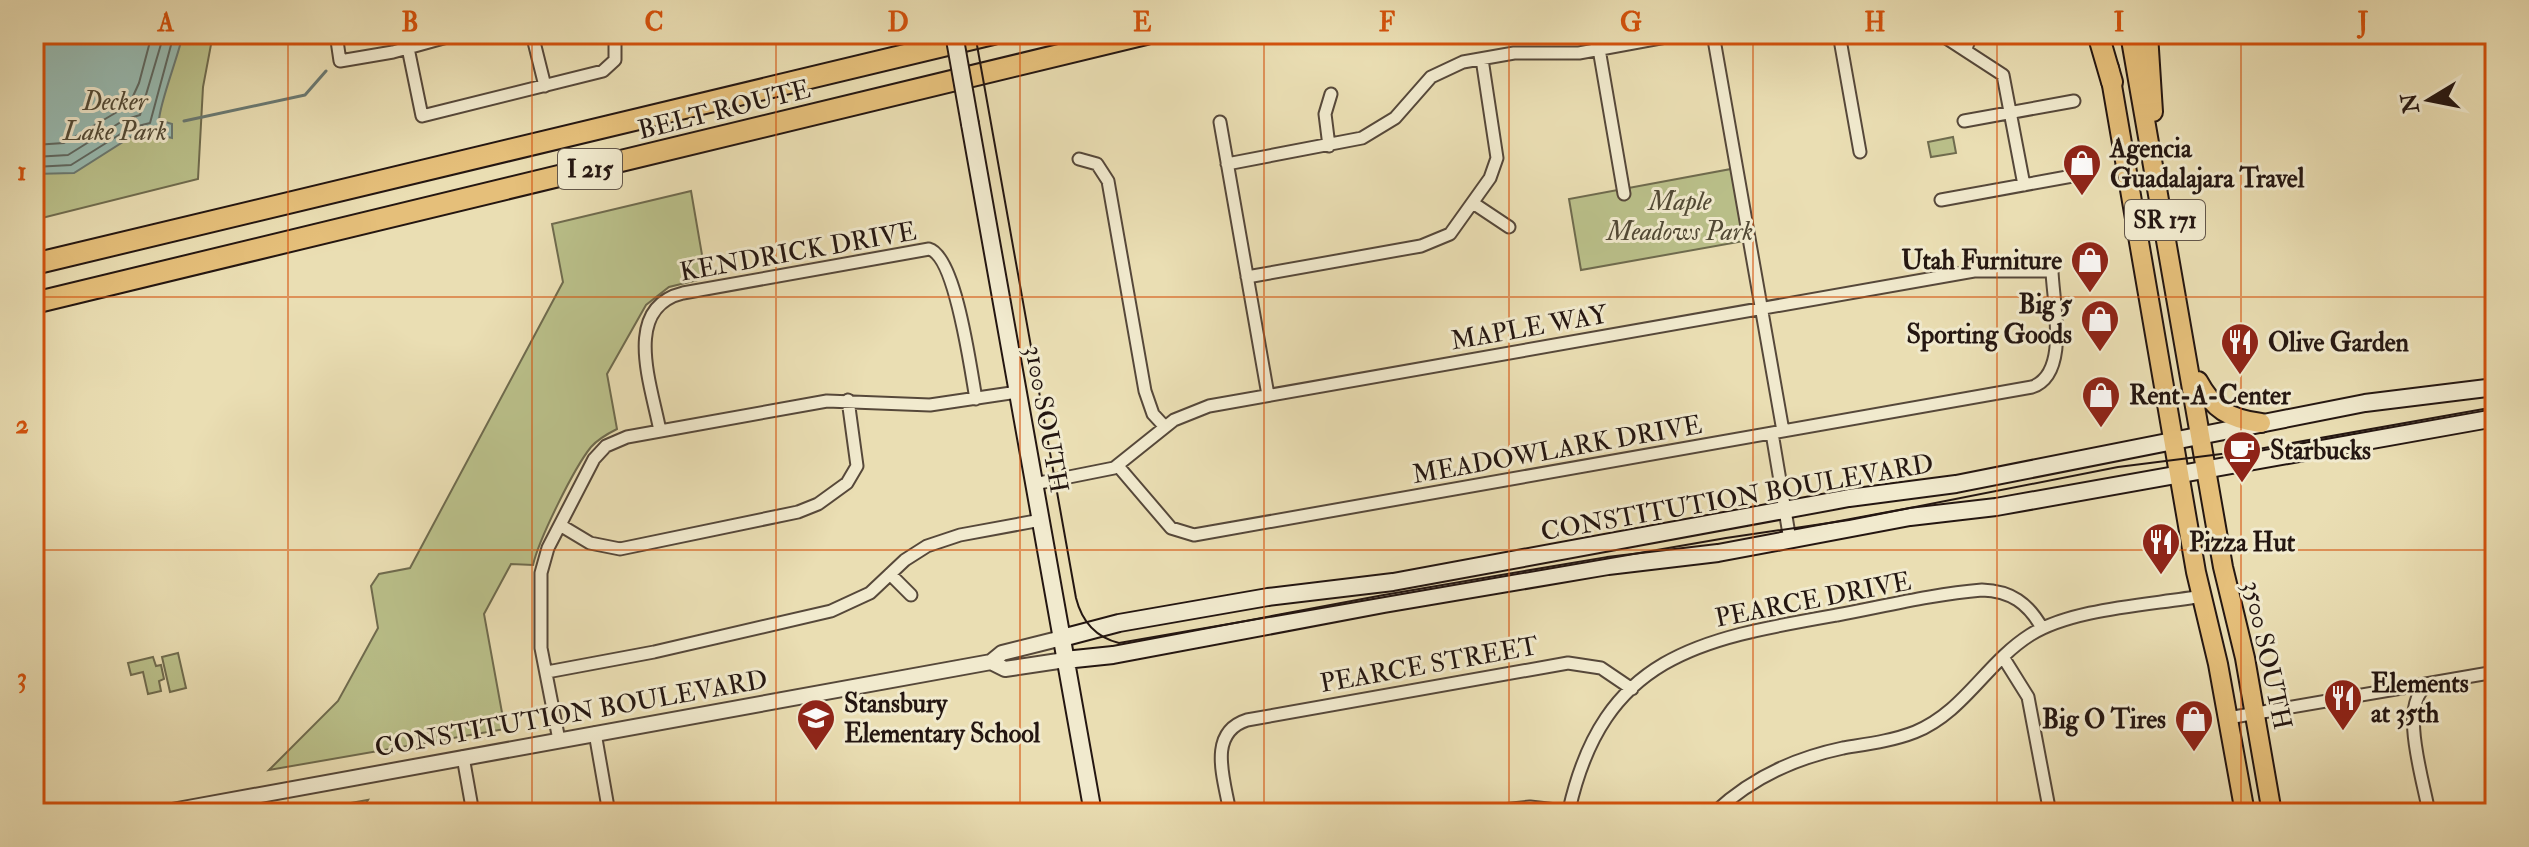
<svg xmlns="http://www.w3.org/2000/svg" width="2529" height="847" font-family="'IM FELL Double Pica',serif">
	<rect width="100%" height="100%" fill="#eadeb3"/>
	<filter id="stains"><feTurbulence type="fractalNoise" baseFrequency=".0025" numOctaves="4"/><feColorMatrix values="0 0 0 0 .2 0 0 0 0 .09 0 0 0 0 .02 0 0 0 .5 -.17"/></filter>
	<radialGradient id="worn" r=".72"><stop offset=".6" stop-color="#630" stop-opacity="0"/><stop offset="1" stop-color="#630" stop-opacity=".3"/></radialGradient>
	<!-- green -->
	<path fill="#bac08a" stroke="#6f6b4e" stroke-width="2" d="M 34,34 L 213,34 L 203,87 L 198,179 L 34,220 Z
		M 1953,137 L 1956,153 L 1931,157 L 1928,142 Z
		M 1731,169 L 1744,241 L 1581,270 L 1569,199 Z
		M 691,191 L 706,278 L 669,287 L 646,305 L 607,374 L 617,429 C 607,434 598,439 591,447 C 574,468 539,539 533,565 L 511,564 L 484,614 L 505,729 L 269,770 L 338,701 L 378,628 L 371,586 L 379,574 L 410,568 L 563,282 L 552,224 Z
		M 178,653 L 186,688 L 170,692 L 162,657 Z
		M 153,657 L 156,666 L 161,665 L 164,679 L 159,681 L 161,691 L 148,694 L 143,672 L 131,675 L 128,663 Z
		M 368,800 L 360,813 L 295,813 Z"/>
	<!-- water -->
	<path fill="#98bbb2" stroke="#6a7972" stroke-width="2" d="M 34,34 L 183,34 C 178,57 160,102 159,120 L 172,124 L 172,138 L 148,132 L 134,135 L 74,173 L 34,174 Z"/>
	<g fill="none" stroke-linecap="round" stroke-linejoin="round">
		<!-- shore -->
		<path stroke="#5e6862" stroke-width="2" d="M 34,145 L 64,143 L 129,105 L 139,83 L 152,34
			M 34,157 L 68,155 L 124,120 L 140,115 L 164,34
			M 34,167 L 71,165 L 130,128 L 150,123 L 174,34"/>
		<!-- stream -->
		<path stroke="#6a7972" stroke-width="3" d="M 184,121 L 305,95 L 326,71"/>
		<defs>
			<path id="minor" d="M 336,34 L 340,61 L 393,52 L 458,34
				M 532,34 L 545,86
				M 1713,34 L 1783,431
				M 1839,34 L 1860,152
				M 1940,34 L 2003,75 L 2024,185
				M 408,48 L 422,116 L 603,71 L 615,60 L 615,34
				M 1599,49 L 1624,194
				M 1966,49 L 1971,34
				M 1964,121 L 2074,101
				M 1220,122 L 1268,395
				M 1329,146 L 1325,114 L 1331,94
				M 1079,159 L 1097,164 L 1108,181 L 1145,391 L 1153,414 L 1165,427
				M 1227,164 L 1362,138 L 1395,118 L 1431,77 L 1463,62 L 1514,53 L 1579,53 L 1682,34
				M 1941,200 L 2089,173
				M 1473,203 L 1509,227
				M 1247,277 L 1421,246 L 1450,234 L 1490,178 L 1497,158 L 1482,59
				M 660,431 C 652,387 621,308 683,293 L 929,249 C 956,256 971,372 976,399
				M 1772,433 L 1790,540
				M 1034,484 L 1114,468 L 1174,420 L 1209,406 L 1974,271 L 2052,271 C 2053,303 2070,374 2032,387 L 1194,535 L 1171,528 L 1118,466
				M 560,525 L 590,543 L 620,549 L 798,512 L 818,504 L 847,483 L 857,466 L 848,400
				M 890,574 L 911,595
				M 2003,657 L 2028,697 L 2050,813
				M 547,672 L 654,652 L 831,611 L 870,593 L 905,560 L 927,546 L 960,535 L 1041,520
				M 2427,686 C 2398,704 2424,782 2429,813
				M 2228,718 L 2495,672
				M 595,733 L 609,813
				M 559,740 L 541,648 L 541,573 L 548,548 L 594,459 L 606,446 L 627,437 L 827,401 L 930,405 L 1018,392
				M 463,757 L 473,813
				M 1569,810 C 1604,655 1700,639 1837,615 C 1885,606 1933,594 1982,590 C 2011,591 2028,603 2042,628
				M 1230,813 C 1225,781 1206,733 1247,720 L 1568,663 L 1601,668 L 1632,689
				M 1473,813 L 1530,807 L 1583,813
				M 1714,813 C 1750,779 1795,758 1843,748 C 1867,744 1892,741 1915,732 C 1964,712 1986,663 2030,635 C 2073,608 2151,605 2202,596"/>
			<path id="tertiary" d="M 991,662 L 1005,669 L 1065,660
				M 161,813 L 991,662 L 1002,653 L 1062,638"/>
			<path id="secondary" d="M 970,124 L 1093,813
				M 1062,638 L 1119,623 L 1268,597 L 1393,582 L 1849,498 L 1956,484 L 2365,403 L 2495,387
				M 1065,660 L 1113,655 L 1384,604 L 1608,566 L 1718,553 L 1910,517 L 1996,507 L 2495,418"/>
			<path id="primary" d="M 2130,34 L 2223,567 L 2245,658 L 2272,813
				M 2148,34 L 2153,112
				M 2109,68 L 2196,572 L 2218,664 L 2245,813
				M 2198,381 C 2213,409 2229,419 2261,423"/>
			<path id="motorway" d="M 2098,34 L 2112,82
				M 34,264 L 993,34
				M 34,303 L 1146,34"/>
		</defs>
		<!-- minor casing -->
		<use href="#minor" stroke="#56483a" stroke-width="15"/>
		<!-- tertiary casing -->
		<use href="#tertiary" stroke="#56483a" stroke-width="18"/>
		<!-- secondary casing -->
		<use href="#secondary" stroke="#241611" stroke-width="20"/>
		<!-- primary casing -->
		<use href="#primary" stroke="#241611" stroke-width="22"/>
		<!-- motorway casing -->
		<use href="#motorway" stroke="#241611" stroke-width="24"/>
		<!-- minor -->
		<use href="#minor" stroke="#f1eace" stroke-width="11"/>
		<!-- tertiary -->
		<use href="#tertiary" stroke="#f1eace" stroke-width="14"/>
		<!-- secondary -->
		<use href="#secondary" stroke="#f1eace" stroke-width="16"/>
		<!-- primary -->
		<use href="#primary" stroke="#e5bf7a" stroke-width="18"/>
		<!-- motorway -->
		<use href="#motorway" stroke="#e5bf7a" stroke-width="20"/>
		<!-- tram -->
		<path stroke="#241611" stroke-width="2" d="M 975,34 L 1076,598 C 1082,622 1095,637 1119,643 L 1726,538 L 1849,520 L 2118,467 L 2253,450 L 2495,407"/>
		<defs>
			<path id="secondary-bridge" d="M 954,34 L 970,124"/>
		</defs>
		<!-- secondary-bridge casing -->
		<use href="#secondary-bridge" stroke="#241611" stroke-width="20" stroke-linecap="butt"/>
		<!-- secondary-bridge -->
		<use href="#secondary-bridge" stroke="#f1eace" stroke-width="16"/>
	</g>
	<!-- grid -->
	<path fill="none" stroke="#d4520c" stroke-width="2" stroke-opacity="0.55" d="M 288,34 L 288,813M 532,34 L 532,813M 776,34 L 776,813M 1020,34 L 1020,813M 1264,34 L 1264,813M 1509,34 L 1509,813M 1753,34 L 1753,813M 1997,34 L 1997,813M 2241,34 L 2241,813M 34,297 L 2495,297M 34,550 L 2495,550"/>
	<!-- icons -->
	<defs>
		<symbol id="shop-pin" viewBox="-11 -11 22 30"><path d="M0 17L-7.5 6A9.5 9.5 0 1 1 7.5 6Z" fill="#8f2418" stroke="#f1eace"/><path d="M-5-2.5h2.3a2.7 3.5 0 0 1 5.4 0H5L5.5 6h-11ZM-1.5-2.5h3a1.5 2.3 0 0 0-3 0Z" fill="#fff"/></symbol>
		<symbol id="restaurant-pin" viewBox="-11 -11 22 30"><path d="M0 17L-7.5 6A9.5 9.5 0 1 1 7.5 6Z" fill="#8f2418" stroke="#f1eace"/><path d="M-5-6h1v4h1v-4h1v4h1v-4h1v5L-1.5 .5V6h-2V.5L-5-1ZM5-6V6H3V1.5H1.5Q1.5-4 5-6Z" fill="#fff"/></symbol>
		<symbol id="cafe-pin" viewBox="-11 -11 22 30"><path d="M0 17L-7.5 6A9.5 9.5 0 1 1 7.5 6Z" fill="#8f2418" stroke="#f1eace"/><path d="M-5.5-4.5H6V0H3Q3 3.5 0 3.5H-2.5Q-5.5 3.5-5.5 0ZM3-3.2v2h1.7v-2ZM-6 4.5H4V6H-6Z" fill="#fff"/></symbol>
		<symbol id="school-pin" viewBox="-11 -11 22 30"><path d="M0 17L-7.5 6A9.5 9.5 0 1 1 7.5 6Z" fill="#8f2418" stroke="#f1eace"/><path d="M0-5L7-2L0 1L-7-2ZM-4 1L0 2.5L4 1V4Q0 6-4 4Z" fill="#fff"/></symbol>
	</defs>
	<g fill-rule="evenodd">
		<use href="#shop-pin" x="2060" y="141" width="44" height="60"/>
		<use href="#shop-pin" x="2068" y="238" width="44" height="60"/>
		<use href="#shop-pin" x="2078" y="297" width="44" height="60"/>
		<use href="#restaurant-pin" x="2218" y="320" width="44" height="60"/>
		<use href="#shop-pin" x="2079" y="373" width="44" height="60"/>
		<use href="#cafe-pin" x="2220" y="428" width="44" height="60"/>
		<use href="#restaurant-pin" x="2139" y="520" width="44" height="60"/>
		<use href="#restaurant-pin" x="2321" y="676" width="44" height="60"/>
		<use href="#school-pin" x="794" y="696" width="44" height="60"/>
		<use href="#shop-pin" x="2172" y="697" width="44" height="60"/>
	</g>
	<g text-anchor="middle" stroke-width="6" stroke-linejoin="round" paint-order="stroke">
		<!-- shield labels -->
		<g fill="#f1eace" stroke="#62564a" stroke-width="2">
			<rect x="558" y="149" width="64" height="40" rx="6"/>
			<rect x="2125" y="200" width="80" height="40" rx="6"/>
		</g>
		<g font-size="24" font-weight="bold" fill="#241611">
			<text x="590" y="177">I 215</text>
			<text x="2165" y="228">SR 171</text>
		</g>
		<!-- park labels -->
		<g font-size="26" font-style="italic" fill="#514935" stroke="#f1eace">
			<text x="115" y="110">Decker<tspan x="115" dy="30">Lake Park</tspan></text>
			<text x="1680" y="210">Maple<tspan x="1680" dy="30">Meadows Park</tspan></text>
		</g>
		<!-- street labels -->
		<g font-size="26" fill="#241611" stroke="#f1eace">
			<text transform="translate(724 109) rotate(-14)" y="9">BELT ROUTE</text>
			<text transform="translate(798 251) rotate(-10)" y="9">KENDRICK DRIVE</text>
			<text transform="translate(1529 327) rotate(-10)" y="9">MAPLE WAY</text>
			<text transform="translate(1047 419) rotate(80)" y="9">3100 SOUTH</text>
			<text transform="translate(1557 449) rotate(-10)" y="9">MEADOWLARK DRIVE</text>
			<text transform="translate(1737 497) rotate(-10)" y="9">CONSTITUTION BOULEVARD</text>
			<text transform="translate(1813 599) rotate(-11)" y="9">PEARCE DRIVE</text>
			<text transform="translate(2268 655) rotate(78)" y="9">3500 SOUTH</text>
			<text transform="translate(1429 664) rotate(-10)" y="9">PEARCE STREET</text>
			<text transform="translate(571 713) rotate(-10)" y="9">CONSTITUTION BOULEVARD</text>
		</g>
		<!-- poi labels -->
		<g font-size="26" font-weight="bold" fill="#241611" stroke="#f1eace" text-anchor="start">
			<text x="2110" y="157">Agencia<tspan x="2110" dy="30">Guadalajara Travel</tspan></text>
			<text x="2062" y="269" text-anchor="end">Utah Furniture</text>
			<text x="2072" y="313" text-anchor="end">Big 5<tspan x="2072" dy="30">Sporting Goods</tspan></text>
			<text x="2268" y="351">Olive Garden</text>
			<text x="2129" y="404">Rent-A-Center</text>
			<text x="2270" y="459">Starbucks</text>
			<text x="2189" y="551">Pizza Hut</text>
			<text x="2371" y="692">Elements<tspan x="2371" dy="30">at 35th</tspan></text>
			<text x="844" y="712">Stansbury<tspan x="844" dy="30">Elementary School</tspan></text>
			<text x="2166" y="728" text-anchor="end">Big O Tires</text>
		</g>
	</g>
	<!-- margin -->
	<rect width="2529" height="847" fill="none" stroke="#eadeb3" stroke-width="88"/>
	<!-- north arrow -->
	<g transform="translate(2429 100) rotate(260)" stroke="#f1eace" stroke-width="6" paint-order="stroke">
	<path d="M0-6L14 30L0 20L-14 30Z" fill="#241611"/>
	<text y="-12" font-size="22" font-weight="bold" text-anchor="middle" fill="#241611">N</text>
	</g>
	<rect x="44" y="44" width="2441" height="759" fill="none" stroke="#d4520c" stroke-width="3"/>
	<g font-size="26" text-anchor="middle" font-weight="bold" fill="#d4520c">
		<text x="166" y="31">A</text>
		<text x="410" y="31">B</text>
		<text x="654" y="31">C</text>
		<text x="898" y="31">D</text>
		<text x="1142" y="31">E</text>
		<text x="1387" y="31">F</text>
		<text x="1631" y="31">G</text>
		<text x="1875" y="31">H</text>
		<text x="2119" y="31">I</text>
		<text x="2363" y="31">J</text>
		<text x="22" y="180">1</text>
		<text x="22" y="433">2</text>
		<text x="22" y="686">3</text>
	</g>
	<rect width="100%" height="100%" filter="url(#stains)"/>
	<rect width="100%" height="100%" fill="url(#worn)"/>
</svg>
